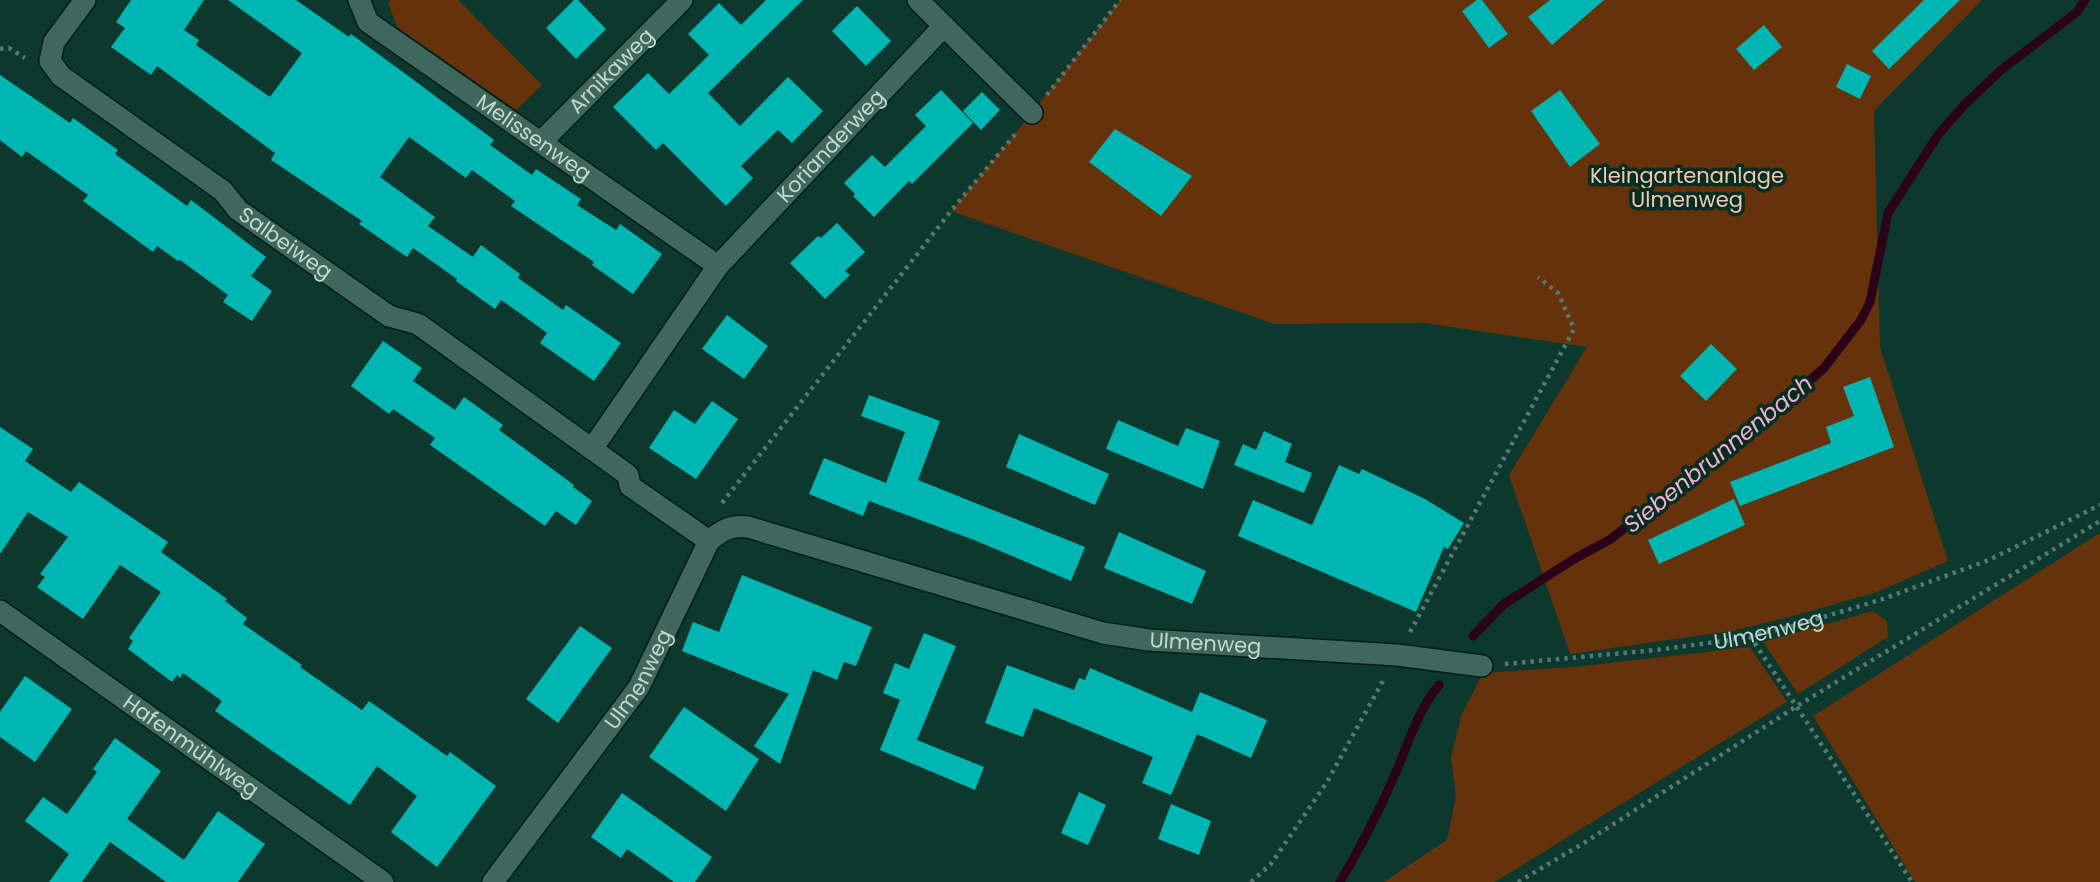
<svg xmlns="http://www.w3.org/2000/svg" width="2100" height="882" font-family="Poppins,sans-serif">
	<rect width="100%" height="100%" fill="#0d382d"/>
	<!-- green -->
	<path fill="#66320b" d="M 391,0 L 458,0 L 542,85 L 516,110 L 397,27 L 388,3 Z
		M 1120,0 L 1982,0 L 1874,111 L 1880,347 L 1948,561 L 1877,592 L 1789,617 L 1731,631 L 1570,654 L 1509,475 L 1587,347 L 1424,323 L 1274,324 L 951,211 L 1032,113 Z
		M 2100,533 L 2100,882 L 1915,882 L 1813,716 Z
		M 1873,611 L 1887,621 L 1888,637 L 1798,694 L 1763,642 Z
		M 1750,647 L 1787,702 L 1495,882 L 1384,882 L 1447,840 L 1456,797 L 1451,757 L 1461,716 L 1483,673 L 1573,667 Z"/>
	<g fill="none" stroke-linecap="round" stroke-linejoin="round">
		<!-- stream -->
		<path stroke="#2b0318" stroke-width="9" d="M 1473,636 L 1504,604 L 1574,559 L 1611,539 L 1717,454 L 1757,427 L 1824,368 L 1861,320 L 1870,302 L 1888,213 L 1938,135 L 1965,104 L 2001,70 L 2077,12 L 2085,0
			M 1340,882 C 1361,846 1380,810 1396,772 C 1409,742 1418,710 1439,685"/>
	</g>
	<!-- building -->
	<path fill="#00b6b3" d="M 131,0 L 204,0 L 184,30 L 199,40 L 196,45 L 270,97 L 302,53 L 228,0 L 296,0 L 349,37 L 351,34 L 411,78 L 494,140 L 490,145 L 532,175 L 536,169 L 581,199 L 577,205 L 616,230 L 620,224 L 662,254 L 633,294 L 592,265 L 594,262 L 511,206 L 515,201 L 472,170 L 466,178 L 409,137 L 380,177 L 435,217 L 428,226 L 473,257 L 481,245 L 520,274 L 518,278 L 563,310 L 566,305 L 621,343 L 594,381 L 540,343 L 547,333 L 521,314 L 501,300 L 495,309 L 456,281 L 457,279 L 413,248 L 407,257 L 359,224 L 362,221 L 271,160 L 275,153 L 157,66 L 151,75 L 111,47 L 125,28 L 116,22 Z
		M 574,0 L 578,0 L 606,29 L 576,59 L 546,28 Z
		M 766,0 L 803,0 L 708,93 L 740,126 L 788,77 L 823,111 L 792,143 L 778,130 L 741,166 L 753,178 L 726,206 L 663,143 L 656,150 L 613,107 L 648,73 L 669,94 L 709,55 L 688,34 L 719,3 L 741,25 Z
		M 1477,0 L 1482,0 L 1508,34 L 1489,48 L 1462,11 Z
		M 1550,0 L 1604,0 L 1552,45 L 1528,17 Z
		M 1924,0 L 1960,0 L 1889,69 L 1872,51 Z
		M 857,6 L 891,41 L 866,66 L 832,31 Z
		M 1764,25 L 1782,47 L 1754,70 L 1736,49 Z
		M 1847,64 L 1871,76 L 1860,99 L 1836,87 Z
		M 0,75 L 70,123 L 73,118 L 118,150 L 115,154 L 187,206 L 191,200 L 266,257 L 251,276 L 272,291 L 252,321 L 223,302 L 228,295 L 180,260 L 178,261 L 157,246 L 153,252 L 83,201 L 88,195 L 26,151 L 22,157 L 0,140 Z
		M 941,90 L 973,123 L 912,184 L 909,181 L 874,217 L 853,196 L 855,194 L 844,183 L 872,155 L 885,167 L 926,126 L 915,115 Z
		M 1560,90 L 1600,144 L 1570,167 L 1531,111 Z
		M 982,92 L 1000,110 L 981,130 L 963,111 Z
		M 1115,129 L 1192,176 L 1161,216 L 1089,162 Z
		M 837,223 L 865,252 L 845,271 L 850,275 L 825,299 L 790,263 L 818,236 L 821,238 Z
		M 727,315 L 768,346 L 744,379 L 702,349 Z
		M 383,341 L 422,368 L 413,381 L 455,410 L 464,397 L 503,425 L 499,430 L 574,485 L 573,487 L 592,501 L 576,525 L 556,511 L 545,526 L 430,445 L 435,438 L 393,409 L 389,414 L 351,386 Z
		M 1711,344 L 1737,369 L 1706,401 L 1680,376 Z
		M 1870,377 L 1894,447 L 1740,506 L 1730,482 L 1831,443 L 1826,427 L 1854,416 L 1843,387 Z
		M 869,395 L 940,421 L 918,480 L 1085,547 L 1071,581 L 974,540 L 869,501 L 863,516 L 809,494 L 824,458 L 886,483 L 905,432 L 861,416 Z
		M 712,401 L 738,419 L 696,479 L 649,448 L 674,410 L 695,424 Z
		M 1118,420 L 1178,446 L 1186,428 L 1220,441 L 1203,489 L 1106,449 Z
		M 0,427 L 33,449 L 25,461 L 71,492 L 79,482 L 168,542 L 161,552 L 227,599 L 225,601 L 247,618 L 243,624 L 302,665 L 300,667 L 362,710 L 369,701 L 447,756 L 450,752 L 496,786 L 437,867 L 391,832 L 417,796 L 377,766 L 350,805 L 215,711 L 222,701 L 183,673 L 180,678 L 177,675 L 172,682 L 128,649 L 133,641 L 129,638 L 161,592 L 120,565 L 83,619 L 37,587 L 45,577 L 40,574 L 68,537 L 28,512 L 0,554 Z
		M 1264,431 L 1292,444 L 1285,462 L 1312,473 L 1304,493 L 1234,465 L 1243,444 L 1256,450 Z
		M 1019,434 L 1109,474 L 1095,505 L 1006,467 Z
		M 1339,465 L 1359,474 L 1362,469 L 1425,499 L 1464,523 L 1448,549 L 1444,547 L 1416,612 L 1238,536 L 1253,500 L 1312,525 Z
		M 1734,499 L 1745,525 L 1659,564 L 1648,540 Z
		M 1119,532 L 1206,571 L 1192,604 L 1104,568 Z
		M 742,575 L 872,627 L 856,666 L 844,662 L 837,680 L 813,670 L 780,764 L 754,746 L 789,694 L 682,651 L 693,622 L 719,632 Z
		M 580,626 L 612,648 L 558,723 L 526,699 Z
		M 924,633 L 956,646 L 917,740 L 984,767 L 975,790 L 880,750 L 900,700 L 883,693 L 895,663 L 909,669 Z
		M 1007,665 L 1074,690 L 1079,678 L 1085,680 L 1090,668 L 1192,712 L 1200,692 L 1267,720 L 1251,758 L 1197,734 L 1171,795 L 1142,783 L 1153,757 L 1071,723 L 1034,708 L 1023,737 L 985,723 Z
		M 25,676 L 72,709 L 35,762 L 0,737 L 0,712 Z
		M 684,707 L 759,759 L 726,811 L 649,757 Z
		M 115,738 L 161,771 L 127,819 L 184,860 L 218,811 L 265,844 L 238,882 L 166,882 L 110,842 L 82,882 L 49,882 L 69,854 L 25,821 L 43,797 L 67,814 L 97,772 L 93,769 Z
		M 1079,792 L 1106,805 L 1088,845 L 1061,833 Z
		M 622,793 L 712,857 L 695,882 L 674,882 L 627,849 L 621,858 L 591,837 Z
		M 1171,804 L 1211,821 L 1199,855 L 1158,839 Z"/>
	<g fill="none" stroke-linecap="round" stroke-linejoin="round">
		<defs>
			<g id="minor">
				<path id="s2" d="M 85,0 L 54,42 L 50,61 L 61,76 L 223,191 L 238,210 L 389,316 L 418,324 L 628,475 L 630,486 L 709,541"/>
				<path id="s3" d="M 359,0 L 368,22 L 718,266"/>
				<path d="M 944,26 L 1032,113"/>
				<path id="s4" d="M 541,142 L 682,0"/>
				<path id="s5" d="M 592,449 L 718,266 L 944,26 L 918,0"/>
				<path id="s6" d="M 0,611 L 383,882"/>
				<path id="s7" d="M 493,882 L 639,687 L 709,541 C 722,530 731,525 748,527 L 1103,633 L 1149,640 L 1397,655 L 1482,666"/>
			</g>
		</defs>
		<!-- minor casing -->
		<use href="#minor" stroke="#001d16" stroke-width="24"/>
		<!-- path -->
		<g stroke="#55786e" stroke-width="4.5" stroke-dasharray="3.5 5" stroke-linecap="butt">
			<path d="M 0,49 L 9,48 L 25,58"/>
			<path d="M 1047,95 L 1120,0"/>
			<path d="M 722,503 L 951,211 L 1017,132"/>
			<path d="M 1410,632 L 1574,329 L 1558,293 L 1538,277"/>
			<path d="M 1750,636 L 1912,882"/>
			<path id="s1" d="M 1505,664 L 1656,650 L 1731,640 L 1790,627 L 1880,600 L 1989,560 L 2100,505"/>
			<path d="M 1251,882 L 1271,864 L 1327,782 L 1384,679"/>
			<path d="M 1518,882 L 1584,843 L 1797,706 L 2100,521"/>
		</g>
		<!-- minor -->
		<use href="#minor" stroke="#3f675b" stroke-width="21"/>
	</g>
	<g text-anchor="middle" stroke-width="7" stroke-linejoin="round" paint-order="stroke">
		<!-- street labels -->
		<g font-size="21" fill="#c2d8d0" stroke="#012d23">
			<text dy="7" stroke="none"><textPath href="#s4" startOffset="100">Arnikaweg</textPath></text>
			<text dy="7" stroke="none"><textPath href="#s3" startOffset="226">Melissenweg</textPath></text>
			<text dy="7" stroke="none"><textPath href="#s5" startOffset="387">Korianderweg</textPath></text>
			<text dy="7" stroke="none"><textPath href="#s2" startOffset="371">Salbeiweg</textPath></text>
			<text dy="7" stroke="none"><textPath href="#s1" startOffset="266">Ulmenweg</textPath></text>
			<text dy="7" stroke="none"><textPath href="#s7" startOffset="922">Ulmenweg</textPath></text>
			<text dy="7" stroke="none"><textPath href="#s7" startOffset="250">Ulmenweg</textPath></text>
			<text dy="7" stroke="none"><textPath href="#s6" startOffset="234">Hafenmühlweg</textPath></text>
		</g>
		<!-- park labels -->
		<g font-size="21" fill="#f4c8af" stroke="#012d23">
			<text x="1687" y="183">Kleingartenanlage<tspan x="1687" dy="24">Ulmenweg</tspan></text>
		</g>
		<!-- water labels -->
		<g font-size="23" font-style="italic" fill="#f5aecc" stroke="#012d23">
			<text transform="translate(1718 454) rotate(-39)" y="8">Siebenbrunnenbach</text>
		</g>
	</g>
</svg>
